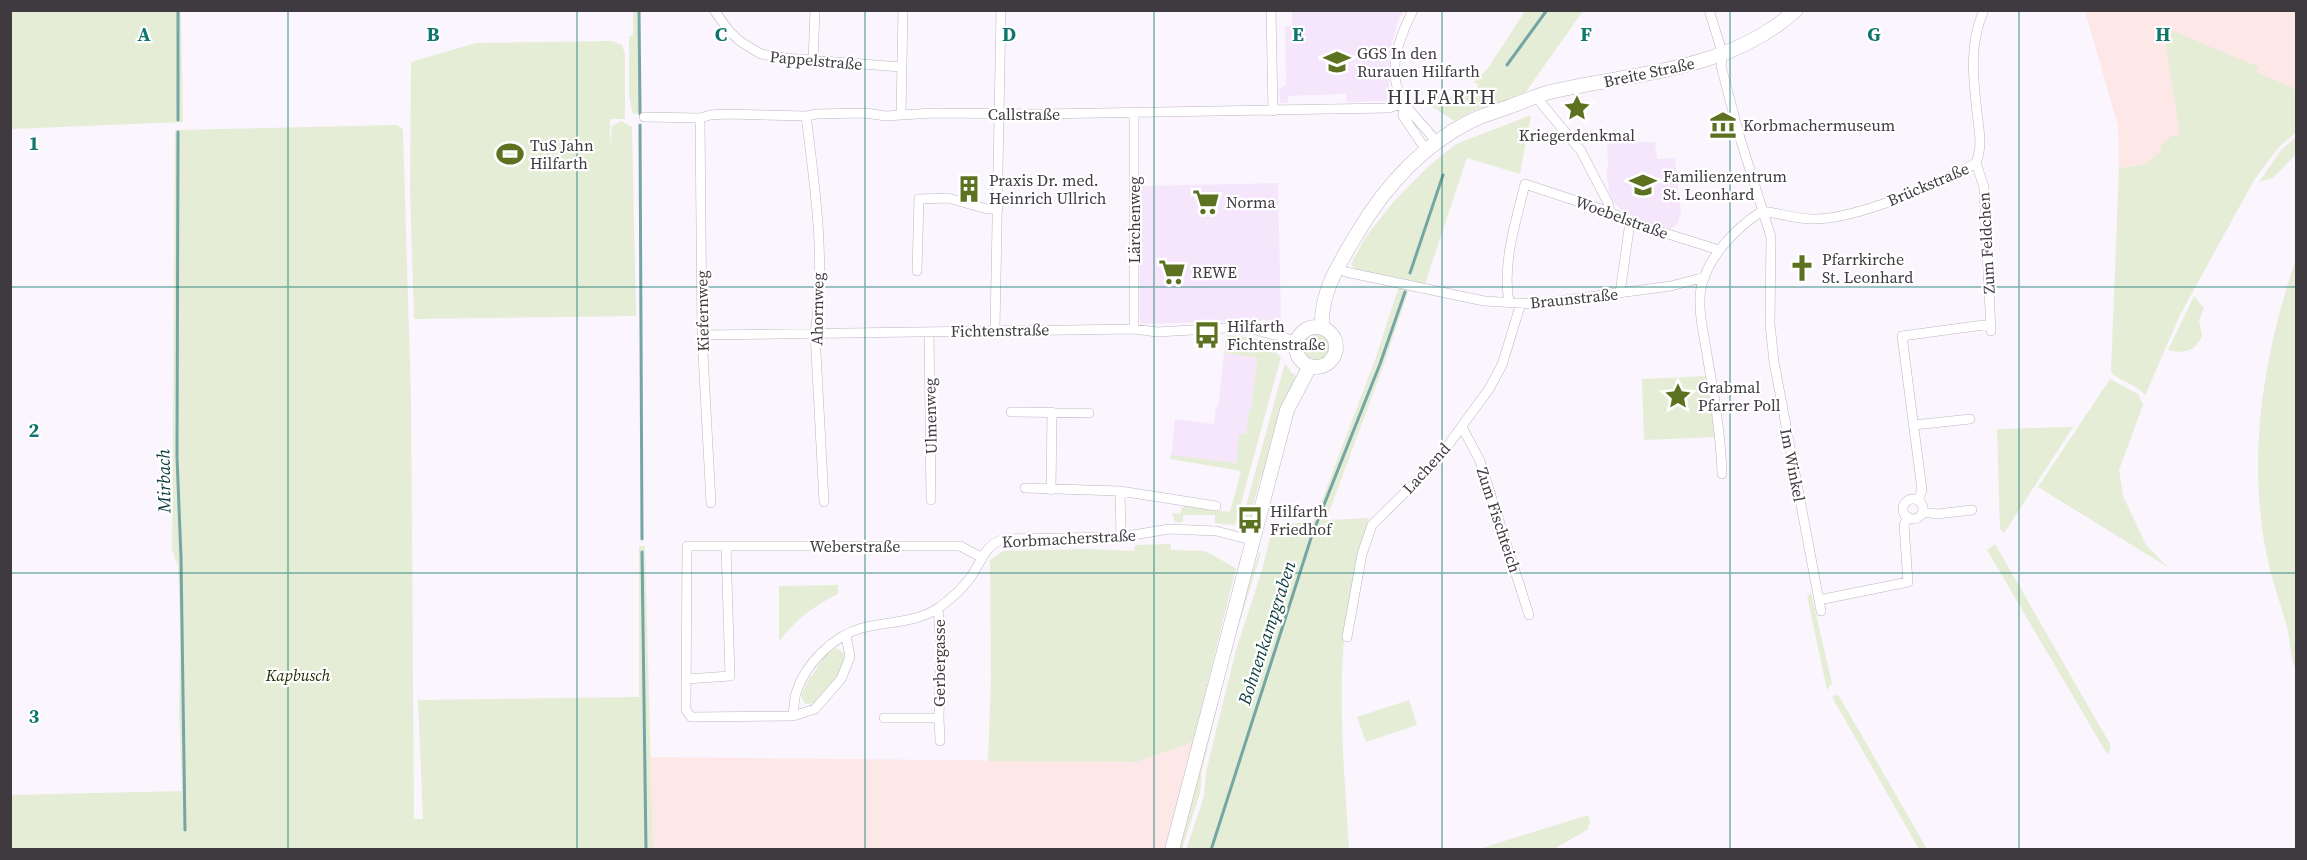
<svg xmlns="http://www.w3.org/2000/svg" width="2307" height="860" font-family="'Source Serif 4',serif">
	<rect width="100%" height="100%" fill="#fbf5fe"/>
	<!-- built -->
	<path fill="#f5e6fc" d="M 1292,11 L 1404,11 L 1398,20 L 1390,51 L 1389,92 L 1386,101 L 1347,102 L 1346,94 L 1288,96 L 1288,103 L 1280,103 L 1279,89 L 1286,85 L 1285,26 L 1292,26 Z
		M 1655,142 L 1657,159 L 1675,158 L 1681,212 L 1678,223 L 1671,229 L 1635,218 L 1622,210 L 1614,203 L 1609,192 L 1606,168 L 1608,167 L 1607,143 Z
		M 1278,183 L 1281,320 L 1140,324 L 1139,186 Z
		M 1224,353 L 1257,357 L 1251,411 L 1249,411 L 1246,435 L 1239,434 L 1236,463 L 1171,456 L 1175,419 L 1214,424 L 1216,407 L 1218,407 Z"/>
	<!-- industrial -->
	<path fill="#fde7e7" d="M 2085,11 L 2296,11 L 2296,132 L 2278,148 L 2254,180 L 2239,207 L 2180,137 L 2145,164 L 2119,168 L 2118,126 Z
		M 1193,742 L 1164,850 L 653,849 L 651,757 L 1137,762 Z"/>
	<!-- green -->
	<path fill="#e6edd6" d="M 10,11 L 181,11 L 183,122 L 11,129 Z
		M 633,11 L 638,11 L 642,113 L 633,114 L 629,97 L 629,36 L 633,35 Z
		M 1525,11 L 1583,11 L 1523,96 L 1477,109 L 1454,121 L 1430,105 L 1428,90 L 1456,98 L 1479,94 L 1477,83 L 1473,83 L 1488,68 Z
		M 2163,27 L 2259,67 L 2255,72 L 2296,89 L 2296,132 L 2278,148 L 2254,180 L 2179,317 L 2145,396 C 2138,384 2120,382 2111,372 L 2119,168 L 2145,164 L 2161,151 L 2160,148 C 2164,141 2172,133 2180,135 Z
		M 612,41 L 622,45 L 625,54 L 625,119 L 610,119 L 610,145 L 612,126 L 621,121 L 632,127 L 636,316 L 414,319 L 410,190 L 411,62 L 476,43 Z
		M 1531,115 L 1520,174 L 1467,158 L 1425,284 L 1355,269 L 1351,264 L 1365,238 L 1394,201 L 1431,164 L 1456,144 Z
		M 397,125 L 402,128 L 403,132 L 411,398 L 414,819 L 423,819 L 418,700 L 639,697 L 639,546 L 645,546 L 653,849 L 11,849 L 11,795 L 182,791 L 179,714 L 180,628 L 178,566 L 172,550 L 175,130 Z
		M 2296,137 L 2296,154 L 2273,178 L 2259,182 L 2281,150 Z
		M 2296,259 L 2296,672 C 2289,654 2291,641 2286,623 C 2281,606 2275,588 2270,570 C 2245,467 2262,359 2296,259 Z
		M 1399,286 L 1409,289 L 1382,370 L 1326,520 L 1369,518 C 1360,558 1348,599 1344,639 C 1338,709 1345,780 1349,849 L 1186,850 L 1204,796 L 1206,772 L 1236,650 L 1262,570 L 1273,526 L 1314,521 L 1375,360 Z
		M 2194,296 L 2204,308 L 2199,320 L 2202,337 C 2193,352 2184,354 2168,350 Z
		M1303 347a13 13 0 1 1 26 0a13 13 0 1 1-26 0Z
		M 1227,335 L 1261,339 L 1281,357 L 1235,525 L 1215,523 L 1215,515 L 1183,515 L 1183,522 L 1175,522 L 1172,513 L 1180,514 L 1182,507 L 1186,506 L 1230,512 L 1241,471 L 1170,459 L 1171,455 L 1236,463 L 1239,434 L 1246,434 L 1249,410 L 1251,410 L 1257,358 L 1224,353 Z
		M 1285,363 L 1291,372 L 1296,376 L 1283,408 L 1264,476 L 1261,476 L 1251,513 L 1254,514 L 1248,524 L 1240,528 Z
		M 1708,376 L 1717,437 L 1644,440 L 1642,379 Z
		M 2110,379 L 2138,394 L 2143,405 L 2119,470 L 2123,496 L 2146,545 L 2169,568 L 2038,487 Z
		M 2073,427 L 2004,533 L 2000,529 L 1997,429 Z
		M 1171,544 L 1171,550 L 1205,551 L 1236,568 L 1193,742 L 1137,762 L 988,761 L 991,679 L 990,560 L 1003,551 L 1087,549 L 1134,551 L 1135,545 Z
		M 1995,544 L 2110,744 L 2110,751 L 2107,754 L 1987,550 Z
		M 1259,552 L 1261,553 L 1230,654 L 1202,770 L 1200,793 L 1182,849 L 1177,850 L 1238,620 Z
		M 838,585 L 838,594 C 814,606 794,620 779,642 L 779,586 Z
		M 1811,593 L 1832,683 L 1827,690 L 1807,596 Z
		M 836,648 L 844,653 C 845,672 826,689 815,703 L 805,704 L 801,696 L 810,676 L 812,676 L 824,656 Z
		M 1836,695 L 1839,696 L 1927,849 L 1919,849 L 1832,697 Z
		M 1409,700 L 1417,725 L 1366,742 L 1357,717 Z
		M 1588,815 L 1590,822 L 1587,830 L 1554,849 L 1479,849 Z"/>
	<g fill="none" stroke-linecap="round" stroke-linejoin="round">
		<!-- stream -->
		<path stroke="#75a5a5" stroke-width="3" d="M 178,10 L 178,120
			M 639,10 L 640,114
			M 1507,65 L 1547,10
			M 640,125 L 642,539
			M 178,132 L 177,457 L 181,557 L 185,830
			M 1410,273 L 1443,175
			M 642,552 L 646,850
			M 1211,850 L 1312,535 L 1380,364 L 1405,292"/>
		<defs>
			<path id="minor" d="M 714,10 L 729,31 L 741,42 L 761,54 L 784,58 L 901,67
				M 1271,10 L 1273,111
				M 1413,10 C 1399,38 1385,73 1404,103 C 1413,117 1427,128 1436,142
				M 1709,10 L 1723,55 L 1721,66 L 1740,138 L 1771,237 L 1770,324 L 1774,362 L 1821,611
				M 813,61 L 815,10
				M 1536,97 L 1581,151 L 1608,203 L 1610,212
				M 1404,103 L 1403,116 L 1426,150
				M 901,114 L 903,10
				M 806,116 C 815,187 826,262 815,333 L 824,502
				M 644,117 L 700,118 L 710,115 L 727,114 L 806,116 L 817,114 L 865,113 L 886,116 L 933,113 L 1043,114 L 1389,108 L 1404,103
				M 700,118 L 702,335 L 711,503
				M 1976,163 L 1984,187 L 1991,331
				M 1762,211 C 1779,213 1796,219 1812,219 C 1855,220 1939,184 1976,163 C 1983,145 1979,131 1977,112 C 1973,77 1969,43 1984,10
				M 1337,268 L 1346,272 L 1484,301 L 1535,304 L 1671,286 L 1705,277
				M 917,271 L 919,199 L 948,198 L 987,209 L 998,209
				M 1620,293 L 1630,222
				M 1509,302 C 1502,263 1516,221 1525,184 L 1610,212 L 1630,222 L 1719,250
				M 1134,329 L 1134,112
				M 995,330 L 1001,10
				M 929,332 L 931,500
				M 702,335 L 1134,329 L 1157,332 L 1245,327 L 1297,341
				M 1011,412 L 1089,413
				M 1914,425 L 1970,419
				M 1462,427 L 1480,461 L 1529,615
				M 1722,474 C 1721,436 1715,399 1708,361 C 1705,338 1697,311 1701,288 C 1708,256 1736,228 1762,211
				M 1025,488 L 1120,491 L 1121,537
				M 1051,490 L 1052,412
				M 1120,491 L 1216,506
				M1903 509a10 10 0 1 1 20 0a10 10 0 1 1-20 0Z
				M 1918,500 L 1922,490 L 1902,336 L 1991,324
				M 1923,512 L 1937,514 L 1972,510
				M 981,557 L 960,546 L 687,546 L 686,710 L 691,717 L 793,716 C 794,709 794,700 796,693 C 805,664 833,636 862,628 C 888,621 919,623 941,606 C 952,598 962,589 970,578 C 982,562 984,544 1005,539 L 1121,537 L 1169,529 L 1216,531 L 1255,541
				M 1819,600 L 1908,582 L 1904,525 L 1908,517
				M 1347,637 L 1362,554 L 1372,525 L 1435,463 L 1489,389 L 1502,365 L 1521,303
				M 687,679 L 730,676 L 726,547
				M 793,716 L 815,709 L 841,679 L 850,657 L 846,636
				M 884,718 L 939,718 L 941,648 L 938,608
				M 939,718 L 940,741"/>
			<path id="secondary" d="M1296 347a20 20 0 1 1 40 0a20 20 0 1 1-40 0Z
				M 1322,328 C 1320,291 1340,263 1358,232 C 1385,187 1422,146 1469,122 C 1482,115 1498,111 1511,106 C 1526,101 1540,94 1554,91 C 1638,72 1729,71 1796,10
				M 1172,850 L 1287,410 L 1310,366"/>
		</defs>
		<!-- minor casing -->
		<use href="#minor" stroke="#bfb5c3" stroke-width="10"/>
		<!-- secondary casing -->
		<use href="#secondary" stroke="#bfb5c3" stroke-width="15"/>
		<!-- minor -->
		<use href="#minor" stroke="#fff" stroke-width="9"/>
		<!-- secondary -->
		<use href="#secondary" stroke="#fff" stroke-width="14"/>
	</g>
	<!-- grid -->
	<path fill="none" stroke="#0f766e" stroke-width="1.5" stroke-opacity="0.55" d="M 288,10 L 288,850M 577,10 L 577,850M 865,10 L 865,850M 1154,10 L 1154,850M 1442,10 L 1442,850M 1730,10 L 1730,850M 2019,10 L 2019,850M 10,287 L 2296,287M 10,573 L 2296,573"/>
	<!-- icons -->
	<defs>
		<symbol id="school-bare" viewBox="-9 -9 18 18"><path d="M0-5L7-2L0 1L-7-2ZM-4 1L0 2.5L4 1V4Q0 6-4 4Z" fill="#5d7221" stroke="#fff" stroke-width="2.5" paint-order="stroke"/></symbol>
		<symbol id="sight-bare" viewBox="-9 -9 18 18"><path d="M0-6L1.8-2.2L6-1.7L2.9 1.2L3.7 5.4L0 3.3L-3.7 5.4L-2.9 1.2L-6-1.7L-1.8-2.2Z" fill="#5d7221" stroke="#fff" stroke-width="2.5" paint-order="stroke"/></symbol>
		<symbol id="museum-bare" viewBox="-9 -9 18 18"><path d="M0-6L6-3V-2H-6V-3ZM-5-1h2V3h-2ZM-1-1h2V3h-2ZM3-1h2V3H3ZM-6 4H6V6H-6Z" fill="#5d7221" stroke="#fff" stroke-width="2.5" paint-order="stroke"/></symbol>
		<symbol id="stadium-bare" viewBox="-9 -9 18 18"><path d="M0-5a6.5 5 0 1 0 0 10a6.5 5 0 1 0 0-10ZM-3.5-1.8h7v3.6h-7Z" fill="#5d7221" stroke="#fff" stroke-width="2.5" paint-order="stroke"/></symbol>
		<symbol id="building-bare" viewBox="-9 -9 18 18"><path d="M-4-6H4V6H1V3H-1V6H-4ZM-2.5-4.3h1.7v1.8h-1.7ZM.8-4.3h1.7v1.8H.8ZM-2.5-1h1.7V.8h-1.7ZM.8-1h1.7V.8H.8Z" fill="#5d7221" stroke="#fff" stroke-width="2.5" paint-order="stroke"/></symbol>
		<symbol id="supermarket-bare" viewBox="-9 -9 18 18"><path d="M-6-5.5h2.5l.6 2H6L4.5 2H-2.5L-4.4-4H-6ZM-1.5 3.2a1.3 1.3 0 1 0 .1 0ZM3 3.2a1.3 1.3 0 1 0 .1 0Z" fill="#5d7221" stroke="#fff" stroke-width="2.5" paint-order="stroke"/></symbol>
		<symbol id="church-bare" viewBox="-9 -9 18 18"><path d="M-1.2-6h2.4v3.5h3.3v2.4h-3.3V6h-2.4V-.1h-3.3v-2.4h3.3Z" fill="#5d7221" stroke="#fff" stroke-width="2.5" paint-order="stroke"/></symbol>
		<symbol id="bus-bare" viewBox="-9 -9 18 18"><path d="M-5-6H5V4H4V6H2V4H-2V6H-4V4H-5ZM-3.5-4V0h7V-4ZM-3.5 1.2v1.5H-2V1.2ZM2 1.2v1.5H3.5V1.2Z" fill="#5d7221" stroke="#fff" stroke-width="2.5" paint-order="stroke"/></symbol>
	</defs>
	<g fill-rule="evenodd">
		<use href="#school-bare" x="1318" y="43" width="38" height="38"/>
		<use href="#sight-bare" x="1558" y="89" width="38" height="38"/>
		<use href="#museum-bare" x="1704" y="106" width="38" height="38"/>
		<use href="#stadium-bare" x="491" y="135" width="38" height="38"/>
		<use href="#school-bare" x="1624" y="166" width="38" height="38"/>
		<use href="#building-bare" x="950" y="170" width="38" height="38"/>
		<use href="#supermarket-bare" x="1187" y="183" width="38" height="38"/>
		<use href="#church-bare" x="1783" y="249" width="38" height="38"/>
		<use href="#supermarket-bare" x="1153" y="253" width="38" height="38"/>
		<use href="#bus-bare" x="1188" y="316" width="38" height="38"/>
		<use href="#sight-bare" x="1659" y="377" width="38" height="38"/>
		<use href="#bus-bare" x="1231" y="501" width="38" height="38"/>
	</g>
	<g text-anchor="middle" stroke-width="4.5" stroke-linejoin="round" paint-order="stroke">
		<!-- poi labels -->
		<g font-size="16" fill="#3f3a40" stroke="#fff" text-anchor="start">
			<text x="1357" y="59">GGS In den<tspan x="1357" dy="18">Rurauen Hilfarth</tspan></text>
			<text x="1743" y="131">Korbmachermuseum</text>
			<text x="1577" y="141" text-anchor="middle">Kriegerdenkmal</text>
			<text x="530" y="151">TuS Jahn<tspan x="530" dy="18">Hilfarth</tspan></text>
			<text x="1663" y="182">Familienzentrum<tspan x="1663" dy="18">St. Leonhard</tspan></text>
			<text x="989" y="186">Praxis Dr. med.<tspan x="989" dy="18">Heinrich Ullrich</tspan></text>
			<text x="1226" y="208">Norma</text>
			<text x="1822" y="265">Pfarrkirche<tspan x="1822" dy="18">St. Leonhard</tspan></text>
			<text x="1192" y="278">REWE</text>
			<text x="1227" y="332">Hilfarth<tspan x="1227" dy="18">Fichtenstraße</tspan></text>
			<text x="1698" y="393">Grabmal<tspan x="1698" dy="18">Pfarrer Poll</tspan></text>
			<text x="1270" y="517">Hilfarth<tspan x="1270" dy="18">Friedhof</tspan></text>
		</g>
		<!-- street labels -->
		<g font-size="16" fill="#3f3a40" stroke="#fff">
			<text transform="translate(816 60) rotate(5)" y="6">Pappelstraße</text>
			<text transform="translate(1649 72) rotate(-12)" y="6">Breite Straße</text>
			<text x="1024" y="120">Callstraße</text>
			<text transform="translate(1928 184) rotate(-23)" y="6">Brückstraße</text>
			<text transform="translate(1622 217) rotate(20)" y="6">Woebelstraße</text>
			<text transform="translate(1134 220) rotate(-90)" y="6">Lärchenweg</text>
			<text transform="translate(1986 243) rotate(-93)" y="6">Zum Feldchen</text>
			<text transform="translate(1574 298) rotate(-6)" y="6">Braunstraße</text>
			<text transform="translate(817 309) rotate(-89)" y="6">Ahornweg</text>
			<text transform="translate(702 311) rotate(-91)" y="6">Kiefernweg</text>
			<text transform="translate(1000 330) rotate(-1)" y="6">Fichtenstraße</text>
			<text transform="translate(930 416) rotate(-91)" y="6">Ulmenweg</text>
			<text transform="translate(1793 465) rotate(79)" y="6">Im Winkel</text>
			<text transform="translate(1426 468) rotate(-48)" y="6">Lachend</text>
			<text transform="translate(1499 520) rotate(72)" y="6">Zum Fischteich</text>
			<text transform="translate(1069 538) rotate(-3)" y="6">Korbmacherstraße</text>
			<text x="855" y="552">Weberstraße</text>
			<text transform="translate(939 663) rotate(-90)" y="6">Gerbergasse</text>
		</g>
		<!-- park labels -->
		<g font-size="16" font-style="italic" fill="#252e03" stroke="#fff">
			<text x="298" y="681">Kapbusch</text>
		</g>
		<!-- water labels -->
		<g font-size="18" font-style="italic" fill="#0c3b3c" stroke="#fff">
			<text transform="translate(164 481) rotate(-91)" y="6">Mirbach</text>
			<text transform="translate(1267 633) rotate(-72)" y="6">Bohnenkampgraben</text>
		</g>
		<!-- quarter labels -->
		<g font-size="20" letter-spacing="1.5" fill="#3f3a40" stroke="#fff">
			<text x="1442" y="104">HILFARTH</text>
		</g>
	</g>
	<g font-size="20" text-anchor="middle" font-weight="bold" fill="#0f766e" stroke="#fff" stroke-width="4.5" stroke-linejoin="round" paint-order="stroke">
		<text x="144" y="41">A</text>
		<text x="433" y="41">B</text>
		<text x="721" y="41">C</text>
		<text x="1009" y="41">D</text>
		<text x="1298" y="41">E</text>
		<text x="1586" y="41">F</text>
		<text x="1874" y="41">G</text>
		<text x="2163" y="41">H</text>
		<text x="34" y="150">1</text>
		<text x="34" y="437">2</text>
		<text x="34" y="723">3</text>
	</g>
	<!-- border -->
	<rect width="2307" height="860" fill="none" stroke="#3f3a40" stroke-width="24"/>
</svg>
